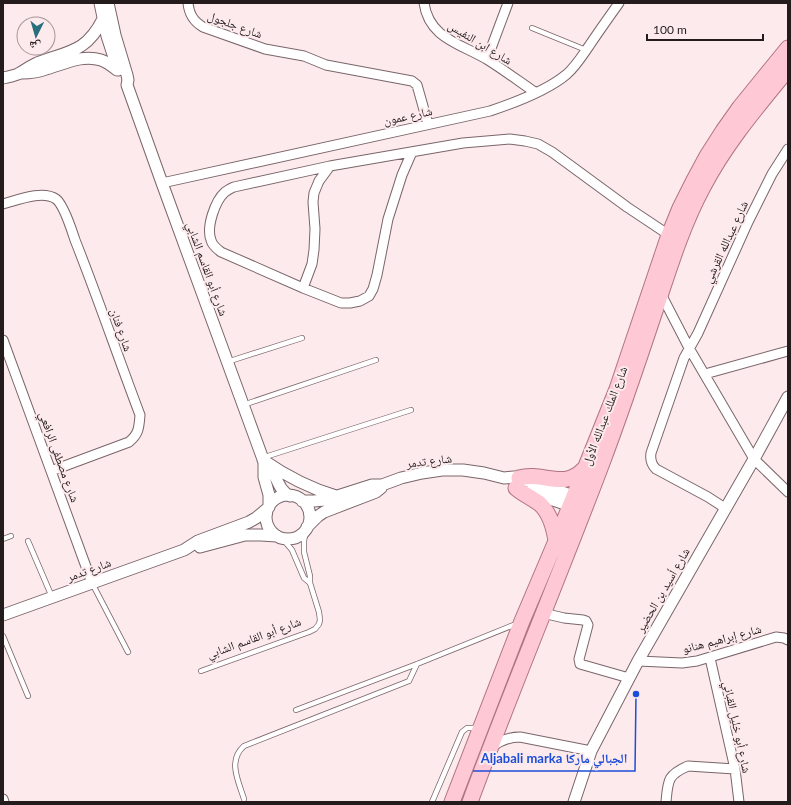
<svg xmlns="http://www.w3.org/2000/svg" width="791" height="805" font-family="Lato,'Noto Naskh Arabic',sans-serif">
	<rect width="100%" height="100%" fill="#fdeaed"/>
	<g fill="none" stroke-linecap="round" stroke-linejoin="round">
		<defs>
			<path id="service" d="M 532,28 L 586,50
				M 227,362 L 302,338
				M 243,405 L 376,360
				M 262,458 L 411,410
				M 282,538 L 292,550 L 304,578 L 310,583
				M 3,539 L 11,536
				M 28,541 L 52,597
				M 92,583 L 128,652
				M 3,636 L 28,696
				M 201,671 L 309,632 L 315,629 L 319,624 L 320,620 L 319,612 L 310,583 L 310,576 L 304,552 L 304,541 L 306,529
				M 296,710 L 417,664 L 516,624
				M 244,799 C 239,782 227,761 244,746 L 409,681 L 417,664
				M 432,802 L 462,732 L 467,728 L 479,728"/>
			<path id="minor" d="M 188,3 C 189,14 193,21 203,27 L 265,49 L 304,56 L 326,65 L 412,81 L 417,85 L 428,124
				M 424,3 C 429,39 462,44 488,60 C 504,70 520,82 536,93
				M 487,59 L 508,3
				M 412,152 L 402,175 L 388,219 L 377,275 L 373,289 L 369,296 L 360,301 L 350,303 L 341,303 L 303,288 L 221,252 C 217,249 212,245 211,240 C 206,227 215,201 225,192 C 228,190 231,188 234,187 L 330,166 L 463,143 L 510,139 L 525,141 L 538,144 L 552,152 L 627,207 L 669,235
				M 162,183 L 490,111 C 514,103 547,91 567,74 C 576,66 582,56 589,46 C 599,31 609,17 619,3
				M 3,204 C 18,200 42,190 56,199 C 64,205 72,231 75,240 C 98,298 118,357 140,415 C 139,427 139,434 129,442 L 51,471
				M 303,288 L 312,264 L 314,250 L 315,229 L 313,202 L 314,193 L 319,181 L 330,166
				M 661,294 L 689,348 L 754,459 L 788,492
				M 3,340 L 92,583
				M 705,374 L 788,351
				M 725,508 L 708,497 L 656,469 C 651,464 650,459 651,453 L 684,358 L 698,333 L 748,222 L 772,174 L 788,149
				M 543,613 L 564,618 L 583,620 L 586,621 L 588,625 L 579,659 L 580,664 L 629,678
				M 710,658 L 735,769 L 739,802
				M 638,661 L 682,663 L 697,661 L 776,637 L 784,638 L 788,640
				M 492,747 C 501,740 509,737 520,737 L 591,751
				M 3,799 L 4,802
				M 666,802 C 668,781 667,775 688,766 L 735,769"/>
			<path id="tertiary" d="M 100,3 L 107,36 L 118,70
				M 108,3 L 115,35 L 127,75 L 128,80 L 127,85 L 162,183 L 264,462 L 264,477 L 269,495 L 269,507
				M 22,73 C 30,73 38,72 46,69 C 64,64 82,54 101,60 C 107,62 112,66 117,70
				M 3,78 C 8,77 13,76 18,74 C 24,71 30,66 37,63 C 68,51 86,53 103,19
				M 263,460 C 286,476 309,488 336,496
				M 269,466 C 278,477 277,489 290,496
				M 529,492 L 577,508
				M266 517a22 22 0 1 1 44 0a22 22 0 1 1-44 0Z
				M 302,501 L 314,501 L 325,500 L 372,485 L 382,485 L 401,478 L 422,473 L 442,470 L 463,470 L 484,473 L 504,478 L 514,477 L 519,478 L 580,498
				M 307,527 L 318,516 L 324,512 L 376,492 L 381,488 L 382,485
				M 200,547 L 245,535 L 261,535 L 277,536
				M 3,615 L 184,550 L 198,541 L 249,522 L 256,518 L 268,508
				M 574,802 L 591,751 L 638,661 L 754,459 L 788,397"/>
			<path id="primary" d="M 519,478 C 543,471 564,491 584,469
				M 516,488 C 523,494 532,498 540,504 C 550,513 554,528 556,541
				M 452,802 L 522,621 L 556,541 L 617,389 L 669,235 L 680,208 L 693,182 L 707,156 L 723,131 L 740,107 L 788,48
				M 470,802 C 512,688 559,577 602,463 C 621,413 638,362 655,311 C 669,269 682,226 703,187 C 726,143 757,107 788,69"/>
		</defs>
		<!-- service casing -->
		<use href="#service" stroke="#7a666a" stroke-width="6"/>
		<!-- minor casing -->
		<use href="#minor" stroke="#7a666a" stroke-width="11"/>
		<!-- tertiary casing -->
		<use href="#tertiary" stroke="#7a666a" stroke-width="13"/>
		<!-- primary casing -->
		<use href="#primary" stroke="#b17482" stroke-width="17"/>
		<!-- service -->
		<use href="#service" stroke="#fff" stroke-width="4.5"/>
		<!-- minor -->
		<use href="#minor" stroke="#fff" stroke-width="9"/>
		<!-- tertiary -->
		<use href="#tertiary" stroke="#fff" stroke-width="11"/>
		<!-- primary -->
		<use href="#primary" stroke="#fec8d5" stroke-width="15"/>
	</g>
	<g text-anchor="middle" stroke-width="4" stroke-linejoin="round" paint-order="stroke">
		<!-- street labels -->
		<g font-size="12" fill="#231b1c" stroke="#fdeaed">
			<text transform="translate(235 25) rotate(20)" y="4">شارع جلجول</text>
			<text transform="translate(480 43) rotate(31)" y="4">شارع ابن النفيس</text>
			<text transform="translate(408 116) rotate(-12)" y="4">شارع عمون</text>
			<text transform="translate(726 242) rotate(-65)" y="4">شارع عبدالله القرشي</text>
			<text transform="translate(207 269) rotate(70)" y="4">شارع أبو القاسم الشابي</text>
			<text transform="translate(121 330) rotate(71)" y="4">شارع فنان</text>
			<text transform="translate(605 416) rotate(-69)" y="4">شارع الملك عبدالله الأول</text>
			<text transform="translate(59 457) rotate(70)" y="4">شارع مصطفى الرافعي</text>
			<text transform="translate(429 461) rotate(-7)" y="4">شارع تدمر</text>
			<text transform="translate(89 570) rotate(-20)" y="4">شارع تدمر</text>
			<text transform="translate(663 590) rotate(-60)" y="4">شارع أسيد بن الحضير</text>
			<text transform="translate(254 638) rotate(-20)" y="4">شارع أبو القاسم الشابي</text>
			<text transform="translate(722 639) rotate(-15)" y="4">شارع إبراهيم هنانو</text>
			<text transform="translate(737 727) rotate(78)" y="4">شارع أبو خليل القباني</text>
		</g>
	</g>
	<!-- callouts -->
	<path fill="none" stroke="#1d4ed8" stroke-width="1.5" d="M636 694L635 771H473"/>
	<circle fill="#1d4ed8" stroke="#fdeaed" stroke-width="1.5" cx="636" cy="694" r="4"/>
	<g font-size="13" text-anchor="middle" font-weight="bold" fill="#1d4ed8" stroke="#fdeaed" stroke-width="4" stroke-linejoin="round" paint-order="stroke">
		<text x="554" y="763">Aljabali marka الجبالي ماركا</text>
	</g>
	<!-- border -->
	<rect width="791" height="805" fill="none" stroke="#231b1c" stroke-width="8"/>
	<!-- north arrow -->
	<g transform="translate(36 36) rotate(185)"><circle r="19" fill="#fdeaed" stroke="#a69799"/>
	<path d="M0-3L7 15L0 10L-7 15Z" fill="#296e7d"/>
	<text y="-6" font-size="11" font-weight="bold" text-anchor="middle" fill="#231b1c">ش</text>
	</g>
	<!-- scale -->
	<path d="M647 34v6h116v-6" fill="none" stroke="#231b1c" stroke-width="2"/>
	<text x="653" y="34" font-size="12" fill="#231b1c" stroke="#fdeaed" stroke-width="3" paint-order="stroke">100 m</text>
</svg>
